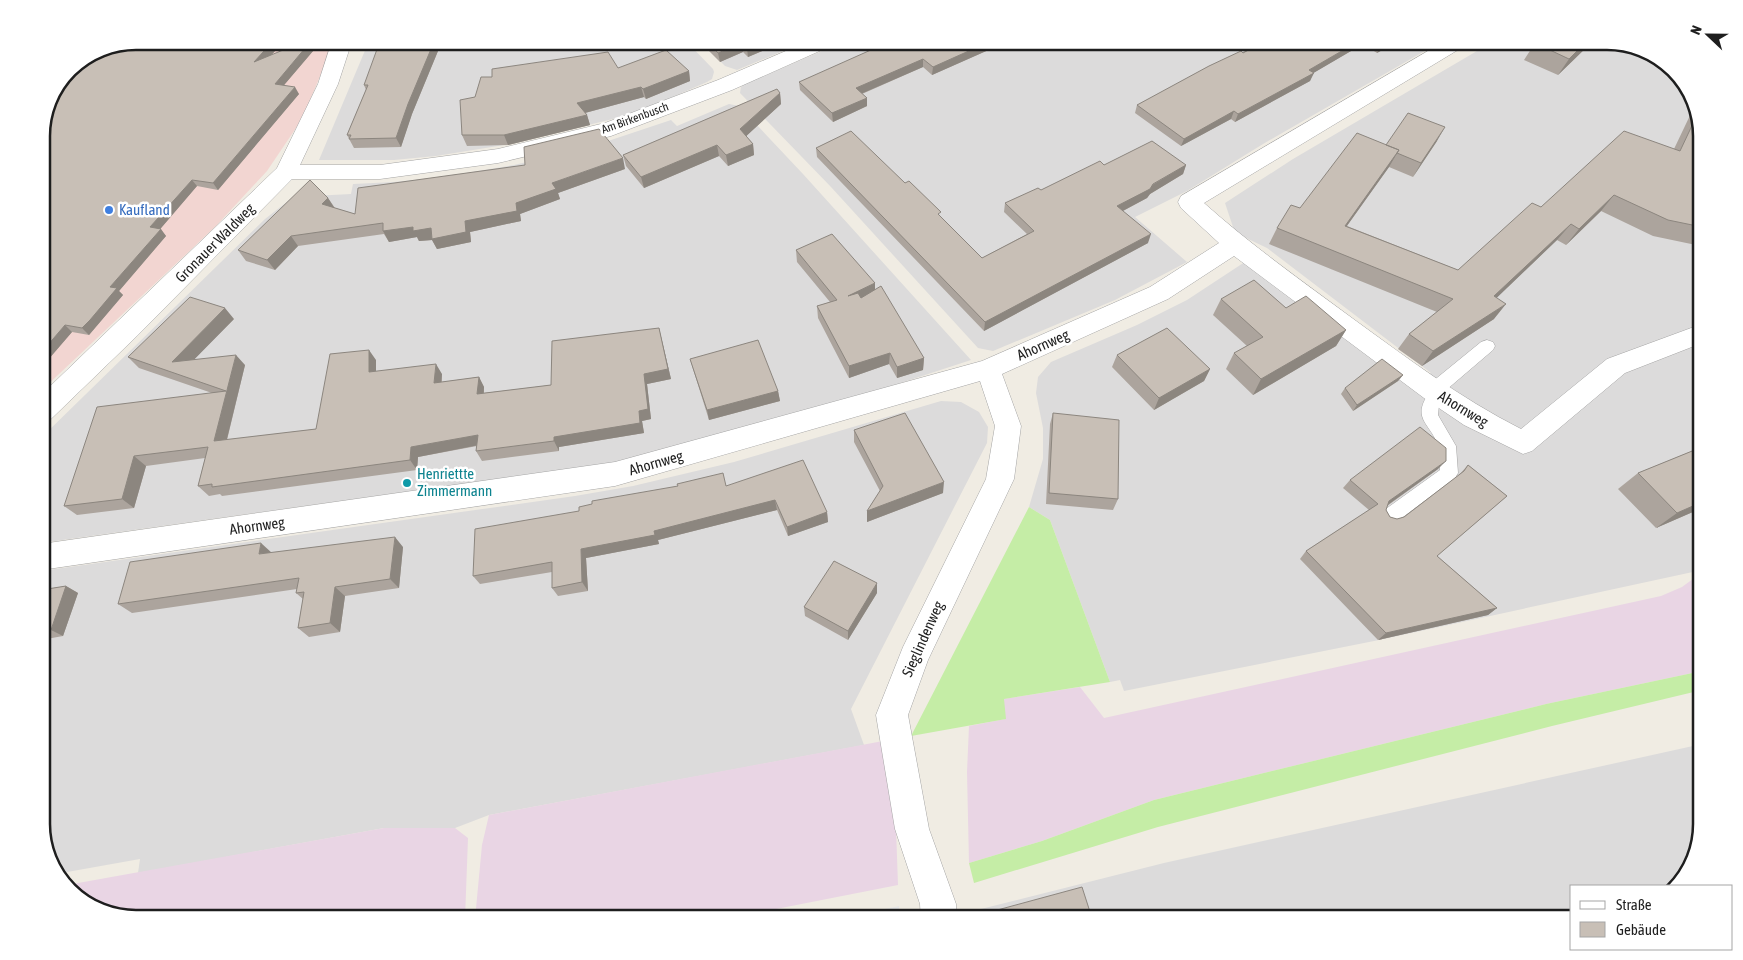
<svg xmlns="http://www.w3.org/2000/svg" width="1743" height="960" font-family="'Asap Condensed',sans-serif">
	<rect width="100%" height="100%" fill="#f0ece3"/>
	<!-- residential -->
	<path fill="#dcdbdb" d="M 369,41 L 686,41 L 713,69 L 714,72 L 712,79 L 707,82 L 652,106 L 621,117 L 510,144 L 436,156 L 394,160 L 319,160 Z
		M 700,41 L 807,41 L 737,70 L 725,66 Z
		M 845,41 L 1442,41 L 1263,144 L 1187,191 L 1135,217 L 1187,262 L 1115,300 L 993,351 L 978,348 L 831,187 L 740,93 L 741,87 L 745,84 Z
		M 1494,41 L 1607,41 L 1649,51 L 1686,84 L 1702,130 L 1702,570 L 1379,640 L 1124,691 L 1120,680 L 1110,682 L 1050,520 L 1029,507 L 1043,459 L 1043,428 L 1036,393 L 1038,377 L 1051,362 L 1137,325 L 1187,300 L 1257,254 L 1417,378 L 1431,373 L 1267,248 L 1242,236 L 1234,230 L 1225,203 L 1293,159 Z
		M 729,104 L 739,106 L 803,174 L 971,360 L 815,411 L 633,460 L 41,543 L 41,438 L 265,219 L 293,197 L 351,194 L 353,184 L 394,182 L 435,178 L 514,165 L 590,147 L 671,120 L 677,126 Z
		M 941,401 L 961,402 L 979,412 L 988,427 L 987,443 L 851,709 L 864,745 L 489,815 L 455,828 L 384,828 L 138,873 L 140,859 L 56,874 L 41,830 L 41,571 L 575,496 L 633,486 L 734,462 Z
		M 1702,744 L 1702,824 L 1692,866 L 1673,886 L 1572,886 L 1572,919 L 963,919 L 961,914 L 1164,863 Z"/>
	<!-- commercial -->
	<path fill="#f2d5d1" d="M 136,41 L 332,41 L 329,55 L 308,105 L 298,125 L 267,171 L 216,226 L 41,391 L 41,130 L 69,69 Z"/>
	<!-- industrial -->
	<path fill="#e9d5e4" d="M 1699,570 L 1702,570 L 1702,671 L 1546,704 L 1154,800 L 1042,841 L 969,863 L 967,772 L 969,726 L 1005,719 L 1003,699 L 1080,687 L 1104,718 L 1661,596 L 1682,587 L 1701,573 Z
		M 899,738 L 895,800 L 898,885 L 771,910 L 737,919 L 475,919 L 482,845 L 489,815 Z
		M 384,828 L 455,828 L 468,838 L 465,919 L 136,919 L 94,909 L 67,885 Z"/>
	<!-- grass -->
	<path fill="#c5eda6" d="M 1029,507 L 1050,520 L 1110,682 L 1004,699 L 1006,719 L 911,736 Z
		M 1702,671 L 1702,690 L 1552,726 L 1158,827 L 974,883 L 969,863 L 1042,841 L 1154,800 L 1546,704 Z"/>
	<!-- parking -->
	<path fill="#e6e6e6" d="M 899,906 L 900,919 L 840,919 Z"/>
	<g fill="none" stroke-linecap="round" stroke-linejoin="round">
		<defs>
			<path id="service" d="M 1487,340 L 1493,342 L 1495,346 L 1493,350 L 1445,391 L 1446,394 L 1439,405 L 1438,415 L 1456,446 L 1458,473 L 1455,478 L 1395,523 L 1389,525 L 1383,523 L 1380,517 L 1383,511 L 1440,470 C 1440,462 1441,453 1438,446 C 1432,425 1412,420 1427,396 L 1425,391 L 1427,386 L 1481,342 Z"/>
			<path id="minor" d="M 332,41 L 352,41 L 338,84 L 300,165 L 380,165 L 498,149 L 605,123 L 718,80 L 809,41 L 836,41 L 833,45 L 732,90 L 611,136 L 498,163 L 380,179 L 292,179 L 138,335 L 50,420 L 41,422 L 41,395 L 277,168 L 318,84 Z
				M 1445,41 L 1469,41 L 1466,45 L 1204,203 C 1251,245 1302,281 1352,318 C 1407,358 1460,398 1521,429 L 1607,359 L 1702,324 L 1702,343 L 1625,373 L 1532,451 L 1523,454 L 1464,425 L 1424,398 L 1234,256 L 1168,299 L 1002,374 L 1021,426 L 1014,479 L 928,660 L 908,715 L 929,829 L 956,904 L 957,919 L 921,919 L 920,904 L 895,829 L 876,715 L 903,647 L 986,479 L 995,426 L 980,381 L 615,486 L 41,570 L 41,544 L 615,462 L 982,361 L 1150,287 L 1219,243 L 1181,208 L 1178,202 L 1181,196 Z"/>
		</defs>
		<!-- service casing -->
		<use href="#service" stroke="#a5a5a5" stroke-width="1"/>
		<!-- minor casing -->
		<use href="#minor" stroke="#a5a5a5" stroke-width="1"/>
		<!-- service -->
		<use href="#service" fill="#fff" fill-rule="evenodd"/>
		<!-- minor -->
		<use href="#minor" fill="#fff" fill-rule="evenodd"/>
	</g>
	<!-- wall -->
	<path fill="#aca49d" d="M 284,41 L 271,55 L 319,44 L 284,85 L 299,94 L 218,190 L 197,186 L 160,229 L 166,236 L 119,291 L 123,295 L 89,335 L 72,332 L 41,368 L 41,130 Z
		M 699,41 L 786,41 L 748,57 L 743,52 L 720,62 Z
		M 921,41 L 1030,41 L 1029,44 L 993,48 L 932,75 L 923,67 L 862,94 L 867,106 L 833,122 L 800,90 L 799,82 L 910,46 Z
		M 1265,41 L 1398,41 L 1377,53 L 1363,44 L 1313,73 L 1310,81 L 1235,122 L 1231,119 L 1181,146 L 1135,113 L 1137,105 Z
		M 1537,41 L 1593,41 L 1558,75 L 1524,60 L 1535,43 Z
		M 434,42 L 438,51 L 412,114 L 401,147 L 354,148 L 347,135 L 366,90 L 364,85 Z
		M 618,68 L 689,71 L 690,81 L 646,99 L 644,97 L 585,113 L 587,115 L 590,125 L 508,145 L 467,146 L 462,135 L 475,97 Z
		M 780,93 L 781,104 L 746,136 L 753,144 L 754,155 L 728,166 L 719,156 L 644,188 L 626,166 L 623,155 Z
		M 1694,107 L 1702,130 L 1702,244 L 1696,245 L 1653,236 L 1601,211 L 1566,245 L 1557,240 L 1496,298 L 1494,319 L 1422,366 L 1398,349 L 1409,334 L 1437,312 L 1269,244 L 1277,228 L 1300,208 L 1386,145 L 1437,141 L 1413,177 L 1389,167 L 1347,226 L 1458,270 L 1541,207 L 1674,149 Z
		M 816,148 L 941,217 L 982,258 L 1027,234 L 1004,212 L 1005,203 L 1041,190 L 1104,165 L 1186,165 L 1183,174 L 1150,194 L 1147,198 L 1123,211 L 1148,243 L 984,331 L 817,157 Z
		M 625,169 L 558,193 L 560,199 L 520,214 L 521,221 L 470,232 L 471,242 L 437,249 L 432,240 L 419,241 L 417,237 L 389,242 L 384,234 L 298,246 L 275,270 L 246,261 L 238,250 L 328,198 L 335,208 L 355,214 Z
		M 796,250 L 875,283 L 875,289 L 924,358 L 923,370 L 897,378 L 889,364 L 849,378 L 818,318 L 817,306 L 830,302 L 797,262 Z
		M 1221,299 L 1286,308 L 1346,330 L 1336,346 L 1253,395 L 1226,369 L 1234,353 L 1247,346 L 1213,315 Z
		M 234,319 L 194,359 L 245,365 L 227,440 L 316,429 L 376,360 L 376,371 L 442,374 L 442,382 L 479,377 L 484,387 L 484,393 L 551,385 L 659,328 L 671,379 L 647,384 L 651,419 L 642,421 L 644,433 L 559,447 L 559,451 L 482,461 L 476,451 L 477,446 L 418,457 L 417,470 L 222,496 L 220,494 L 209,496 L 198,486 L 205,458 L 146,466 L 134,508 L 77,515 L 64,506 L 212,393 L 139,368 L 128,357 Z
		M 1117,355 L 1210,369 L 1204,381 L 1154,410 L 1112,367 Z
		M 690,359 L 778,391 L 780,401 L 709,420 L 693,369 Z
		M 1403,375 L 1398,381 L 1353,411 L 1341,394 L 1345,388 Z
		M 1053,413 L 1118,499 L 1113,510 L 1046,504 L 1050,424 Z
		M 854,430 L 943,493 L 867,522 L 867,511 L 880,491 L 854,442 Z
		M 1702,447 L 1702,508 L 1656,528 L 1618,489 L 1638,473 Z
		M 1468,465 L 1507,496 L 1437,556 L 1497,608 L 1488,615 L 1378,640 L 1300,559 L 1306,551 L 1369,510 L 1343,488 L 1350,480 L 1438,469 L 1387,506 L 1386,510 L 1390,517 L 1397,519 L 1404,517 L 1458,476 Z
		M 726,486 L 827,512 L 828,522 L 788,536 L 777,510 L 658,540 L 659,544 L 586,558 L 588,591 L 558,596 L 552,588 L 552,572 L 480,584 L 473,576 Z
		M 403,547 L 399,588 L 345,596 L 340,632 L 309,637 L 298,628 L 303,599 L 296,593 L 297,589 L 132,613 L 118,604 L 271,553 Z
		M 66,586 L 78,593 L 63,636 L 41,640 L 41,590 Z
		M 877,593 L 848,640 L 805,616 L 804,607 Z
		M 990,912 L 1091,915 L 1086,918 L 1083,919 L 988,919 L 987,916 Z"/>
	<!-- shaded-wall -->
	<path fill="#8c867f" d="M 273,41 L 284,41 L 259,69 L 254,62 Z
		M 311,41 L 317,41 L 319,44 L 279,91 L 275,84 Z
		M 763,41 L 786,41 L 748,57 L 747,48 Z
		M 991,41 L 994,41 L 993,48 L 932,75 L 933,67 Z
		M 1359,41 L 1365,41 L 1363,44 L 1305,78 L 1309,70 Z
		M 1388,41 L 1398,41 L 1377,53 L 1381,45 Z
		M 1587,41 L 1593,41 L 1558,75 L 1569,59 Z
		M 434,42 L 438,51 L 412,114 L 401,147 L 396,138 L 408,104 Z
		M 742,43 L 743,52 L 720,62 L 718,53 Z
		M 923,59 L 923,67 L 856,96 L 856,88 Z
		M 689,71 L 690,81 L 646,99 L 643,89 Z
		M 1314,73 L 1310,81 L 1235,122 L 1238,114 Z
		M 295,87 L 299,94 L 218,190 L 213,183 Z
		M 641,87 L 644,97 L 581,114 L 577,103 Z
		M 780,93 L 781,104 L 742,140 L 740,129 Z
		M 867,98 L 867,106 L 833,122 L 832,113 Z
		M 1234,111 L 1231,119 L 1181,146 L 1184,139 Z
		M 587,115 L 590,125 L 508,145 L 504,135 Z
		M 1445,127 L 1437,141 L 1413,177 L 1421,163 Z
		M 753,144 L 754,155 L 728,166 L 726,155 Z
		M 717,145 L 719,156 L 644,188 L 641,177 Z
		M 1399,150 L 1389,167 L 1336,241 L 1345,226 Z
		M 623,158 L 625,169 L 558,193 L 560,199 L 520,214 L 521,221 L 470,232 L 471,242 L 437,249 L 432,240 L 419,241 L 417,237 L 389,242 L 383,231 L 413,227 L 465,221 L 516,203 L 552,183 Z
		M 1186,165 L 1183,174 L 1150,194 L 1147,198 L 1115,215 L 1117,206 Z
		M 192,180 L 197,186 L 156,234 L 150,227 Z
		M 1614,195 L 1601,211 L 1566,245 L 1579,229 Z
		M 328,198 L 335,209 L 322,204 Z
		M 1571,224 L 1557,240 L 1482,312 L 1494,296 Z
		M 161,229 L 166,236 L 119,291 L 123,295 L 89,335 L 82,328 L 110,287 Z
		M 1151,234 L 1148,243 L 984,331 L 985,322 Z
		M 291,236 L 298,246 L 275,270 L 267,260 Z
		M 875,283 L 875,295 L 849,308 L 848,296 Z
		M 1506,304 L 1494,319 L 1422,366 L 1433,351 Z
		M 225,308 L 234,319 L 182,372 L 172,362 Z
		M 65,325 L 72,332 L 41,368 L 41,353 Z
		M 659,328 L 671,379 L 647,384 L 651,419 L 642,421 L 644,433 L 559,447 L 559,451 L 554,441 L 554,437 L 639,411 L 644,374 Z
		M 1346,330 L 1336,346 L 1253,395 L 1261,379 Z
		M 369,350 L 376,360 L 376,382 L 369,372 Z
		M 890,353 L 889,364 L 849,378 L 849,366 Z
		M 236,355 L 245,365 L 224,451 L 214,441 Z
		M 924,358 L 923,370 L 897,378 L 897,367 Z
		M 436,364 L 442,374 L 440,393 L 434,383 Z
		M 1210,369 L 1204,381 L 1154,410 L 1159,398 Z
		M 1403,375 L 1398,381 L 1353,411 L 1357,405 Z
		M 479,377 L 484,387 L 483,404 L 477,394 Z
		M 778,391 L 780,401 L 709,420 L 707,410 Z
		M 478,435 L 484,444 L 418,457 L 417,470 L 410,460 L 411,447 Z
		M 134,456 L 146,466 L 134,508 L 122,499 Z
		M 1446,461 L 1438,469 L 1382,509 L 1389,501 Z
		M 944,482 L 943,493 L 867,522 L 867,511 Z
		M 775,500 L 777,510 L 658,540 L 659,544 L 586,558 L 588,591 L 582,582 L 581,549 Z
		M 1702,502 L 1702,508 L 1656,528 L 1677,513 Z
		M 827,512 L 828,522 L 788,536 L 787,527 Z
		M 395,537 L 403,547 L 399,588 L 390,579 Z
		M 261,543 L 272,553 L 259,554 Z
		M 877,583 L 877,593 L 848,640 L 848,631 Z
		M 66,586 L 78,593 L 63,636 L 51,630 Z
		M 335,587 L 345,596 L 340,632 L 330,623 Z
		M 1497,608 L 1488,615 L 1378,640 L 1386,633 Z"/>
	<!-- building -->
	<path fill="#c8bfb6" stroke="#8c867f" d="M 136,41 L 273,41 L 254,62 L 305,41 L 311,41 L 275,84 L 295,87 L 213,183 L 192,180 L 150,227 L 161,229 L 110,287 L 117,288 L 90,320 L 82,328 L 65,325 L 41,353 L 41,130 L 69,69 L 100,48 Z
		M 380,41 L 434,42 L 408,104 L 396,138 L 349,139 L 351,135 L 347,135 L 368,85 L 364,85 Z
		M 707,41 L 763,41 L 747,48 L 742,43 L 718,53 Z
		M 891,41 L 905,41 L 910,46 L 921,41 L 991,41 L 933,67 L 923,59 L 856,88 L 867,98 L 832,113 L 799,82 Z
		M 1265,41 L 1359,41 L 1309,70 L 1314,73 L 1238,114 L 1234,111 L 1184,139 L 1137,105 L 1209,66 L 1241,51 L 1243,53 Z
		M 1375,41 L 1388,41 L 1381,45 Z
		M 1537,41 L 1587,41 L 1569,59 L 1535,43 Z
		M 666,50 L 689,71 L 643,89 L 641,87 L 577,103 L 587,115 L 504,135 L 462,135 L 460,100 L 475,97 L 481,77 L 492,77 L 492,69 L 608,52 L 618,68 Z
		M 777,89 L 780,93 L 740,129 L 753,144 L 726,155 L 717,145 L 641,177 L 623,155 Z
		M 1408,113 L 1445,127 L 1421,163 L 1397,153 L 1399,150 L 1386,145 Z
		M 1697,115 L 1702,130 L 1702,227 L 1668,220 L 1614,195 L 1579,229 L 1571,224 L 1494,296 L 1506,304 L 1433,351 L 1409,334 L 1453,299 L 1277,228 L 1291,205 L 1300,208 L 1357,133 L 1399,150 L 1345,226 L 1458,270 L 1532,203 L 1541,207 L 1624,131 L 1680,151 Z
		M 599,129 L 623,158 L 552,183 L 556,189 L 516,203 L 517,211 L 465,221 L 466,232 L 432,239 L 431,228 L 413,231 L 413,227 L 383,231 L 383,223 L 291,236 L 267,260 L 238,250 L 310,180 L 328,198 L 322,204 L 355,214 L 358,188 L 525,165 L 524,147 Z
		M 851,131 L 905,183 L 909,181 L 941,212 L 938,214 L 982,258 L 1034,231 L 1005,203 L 1038,188 L 1041,190 L 1100,161 L 1104,165 L 1152,141 L 1186,165 L 1153,184 L 1150,189 L 1117,206 L 1151,234 L 985,322 L 816,148 Z
		M 832,234 L 875,283 L 848,296 L 858,293 L 861,298 L 881,286 L 924,358 L 897,367 L 890,353 L 849,366 L 817,306 L 837,300 L 796,250 Z
		M 1254,280 L 1286,308 L 1306,296 L 1346,330 L 1261,379 L 1234,353 L 1263,337 L 1221,299 Z
		M 190,297 L 225,308 L 172,362 L 236,355 L 214,441 L 316,429 L 330,354 L 369,350 L 369,372 L 436,364 L 434,383 L 479,377 L 477,394 L 551,385 L 552,341 L 659,328 L 668,369 L 644,374 L 648,409 L 639,411 L 640,423 L 554,437 L 554,441 L 476,451 L 478,435 L 411,447 L 410,460 L 212,487 L 212,484 L 198,486 L 208,447 L 134,456 L 122,499 L 64,506 L 97,407 L 226,391 L 128,357 Z
		M 1167,328 L 1210,369 L 1159,398 L 1117,355 Z
		M 758,340 L 778,391 L 707,410 L 690,359 Z
		M 1382,359 L 1403,375 L 1357,405 L 1345,388 Z
		M 905,413 L 944,482 L 867,511 L 883,486 L 854,430 Z
		M 1053,413 L 1119,420 L 1118,499 L 1049,493 Z
		M 1420,427 L 1446,448 L 1446,461 L 1389,501 L 1386,510 L 1390,517 L 1397,519 L 1404,517 L 1464,471 L 1468,465 L 1507,496 L 1437,556 L 1497,608 L 1386,633 L 1306,551 L 1378,504 L 1350,480 Z
		M 1702,447 L 1702,502 L 1677,513 L 1638,473 Z
		M 803,460 L 827,512 L 787,527 L 775,500 L 654,531 L 655,535 L 581,549 L 582,582 L 552,588 L 552,562 L 473,576 L 475,529 L 579,511 L 579,507 L 592,504 L 592,501 L 678,486 L 677,484 L 723,473 L 726,486 Z
		M 395,537 L 390,579 L 335,587 L 330,623 L 298,628 L 304,592 L 296,593 L 299,578 L 118,604 L 130,562 L 261,543 L 259,554 Z
		M 834,561 L 877,583 L 848,631 L 804,607 Z
		M 66,586 L 51,630 L 41,631 L 41,590 Z
		M 1082,887 L 1091,915 L 1070,919 L 991,919 L 990,912 Z"/>
	<!-- markers -->
	<circle fill="#3f7fe0" stroke="#fff" stroke-width="2" cx="109" cy="210" r="5"/>
	<circle fill="#0f9aa8" stroke="#fff" stroke-width="2" cx="407" cy="483" r="5"/>
	<g text-anchor="middle" stroke-width="5" stroke-linejoin="round" paint-order="stroke">
		<!-- far-street labels -->
		<g font-size="12" fill="#1e1e1e" stroke="#fff">
			<text transform="translate(635 118) rotate(-20)" y="4">Am Birkenbusch</text>
		</g>
		<!-- shop labels -->
		<g font-size="15" fill="#366cbe" stroke="#fff" text-anchor="start">
			<text x="119" y="215">Kaufland</text>
		</g>
		<!-- street labels -->
		<g font-size="15" fill="#1e1e1e" stroke="#fff">
			<text transform="translate(215 243) rotate(-45)" y="5">Gronauer Waldweg</text>
			<text transform="translate(1043 345) rotate(-24)" y="5">Ahornweg</text>
			<text transform="translate(1463 409) rotate(31)" y="5">Ahornweg</text>
			<text transform="translate(656 463) rotate(-16)" y="5">Ahornweg</text>
			<text transform="translate(257 526) rotate(-8)" y="5">Ahornweg</text>
			<text transform="translate(923 639) rotate(-66)" y="5">Sieglindenweg</text>
		</g>
		<!-- culture labels -->
		<g font-size="15" fill="#0d838f" stroke="#fff" text-anchor="start">
			<text x="417" y="479">Henriettte<tspan x="417" dy="17">Zimmermann</tspan></text>
		</g>
	</g>
	<!-- crop -->
	<path d="M0 0H1743V960H0ZM136 50H1607A86 86 0 0 1 1693 136V824A86 86 0 0 1 1607 910H136A86 86 0 0 1 50 824V136A86 86 0 0 1 136 50Z" fill="#fff" fill-rule="evenodd"/>
	<path fill="none" stroke="#1e1e1e" stroke-width="2.5" d="M136 50H1607A86 86 0 0 1 1693 136V824A86 86 0 0 1 1607 910H136A86 86 0 0 1 50 824V136A86 86 0 0 1 136 50Z"/>
	<!-- legend -->
	<rect x="1570" y="885" width="162" height="65" fill="#ffffff" stroke="#a5a5a5"/>
	<rect x="1580" y="901" width="25" height="8" fill="#ffffff" stroke="#a5a5a5"/>
	<text x="1616" y="910" font-size="15" fill="#1e1e1e">Straße</text>
	<rect x="1580" y="922" width="25" height="15" fill="#c8bfb6" stroke="#a5a5a5"/>
	<text x="1616" y="935" font-size="15" fill="#1e1e1e">Gebäude</text>
	<!-- north arrow -->
	<g transform="translate(1708 35) rotate(292)" stroke="#ffffff" stroke-width="4" paint-order="stroke">
	<path d="M0-4L9 19L0 12L-9 19Z" fill="#1e1e1e"/>
	<text y="-8" font-size="14" font-weight="bold" text-anchor="middle" fill="#1e1e1e">N</text>
	</g>
</svg>
